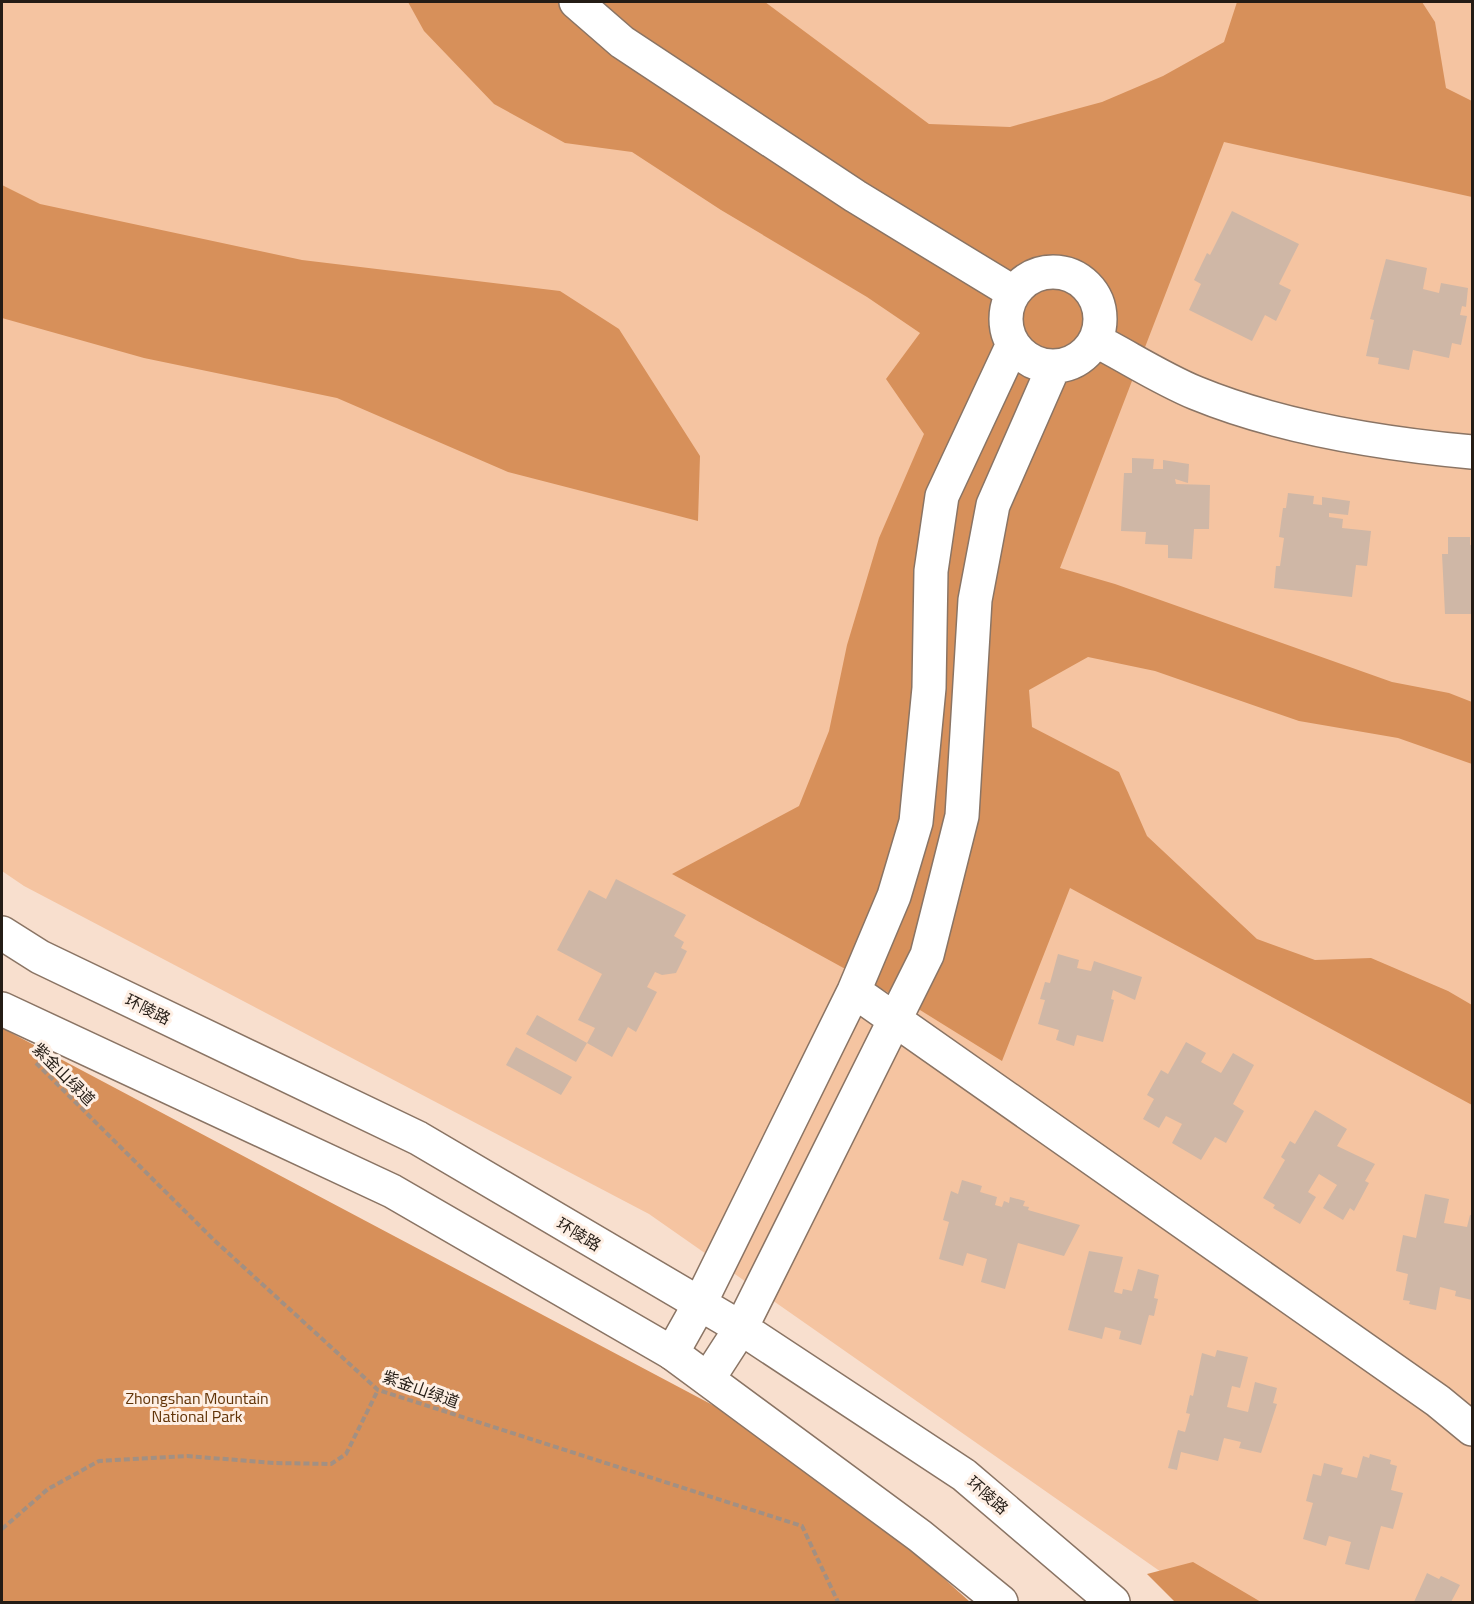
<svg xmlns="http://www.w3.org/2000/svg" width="1474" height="1604" font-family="'Titillium Web','Noto Sans SC',sans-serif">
	<rect width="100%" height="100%" fill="#f8dfce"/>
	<!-- green -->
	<path fill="#f5c4a1" d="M 2,2 L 1472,2 L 1472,1602 L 1204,1602 L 649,1214 L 24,886 L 2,871 Z"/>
	<!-- forest -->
	<path fill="#d7905a" d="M 408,2 L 765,2 L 929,124 L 1010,127 L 1102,102 L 1163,76 L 1224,42 L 1237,2 L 1422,2 L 1435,22 L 1446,88 L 1472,101 L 1472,197 L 1224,142 L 1060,568 L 1115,584 L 1392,682 L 1449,693 L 1472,702 L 1472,764 L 1398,738 L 1299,721 L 1155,671 L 1088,657 L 1029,690 L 1032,727 L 1119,772 L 1147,836 L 1257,939 L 1315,960 L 1371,958 L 1448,991 L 1472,1005 L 1472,1105 L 1070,888 L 1002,1061 L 920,1010 L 672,874 L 799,806 L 829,731 L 847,645 L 879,538 L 924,434 L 886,379 L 920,333 L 867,297 L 721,210 L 632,152 L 565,143 L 494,104 L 424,31 Z
		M 2,185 L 40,204 L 302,260 L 560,291 L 619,329 L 700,456 L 698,521 L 508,472 L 337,398 L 144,358 L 2,318 Z
		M 2,1028 L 807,1455 L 970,1602 L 2,1602 Z
		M 1193,1562 L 1261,1602 L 1175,1602 L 1147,1574 Z"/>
	<!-- building -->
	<path fill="#cfb7a6" d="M 1232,211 L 1299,244 L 1279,284 L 1291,290 L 1276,321 L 1265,315 L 1252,341 L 1189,310 L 1201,284 L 1194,280 L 1207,253 L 1210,255 Z
		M 1386,259 L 1427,268 L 1423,289 L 1439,293 L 1441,283 L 1468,288 L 1466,307 L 1462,306 L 1460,315 L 1467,316 L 1461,345 L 1452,343 L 1449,358 L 1413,350 L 1409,370 L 1378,364 L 1379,358 L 1366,356 L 1374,320 L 1370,319 Z
		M 1132,458 L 1154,459 L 1153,469 L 1163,469 L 1163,460 L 1189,464 L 1188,483 L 1175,479 L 1176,484 L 1210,485 L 1209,529 L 1194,529 L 1192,559 L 1168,558 L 1168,545 L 1145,544 L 1146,532 L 1121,531 L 1124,473 L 1132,473 Z
		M 1288,493 L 1314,496 L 1313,504 L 1322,505 L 1322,497 L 1350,501 L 1348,515 L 1329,513 L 1329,517 L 1343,519 L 1342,528 L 1371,531 L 1367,566 L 1356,565 L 1352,597 L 1274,588 L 1276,566 L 1280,566 L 1284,538 L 1279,537 L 1283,508 L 1286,508 Z
		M 1448,537 L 1470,537 L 1470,545 L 1472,545 L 1472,614 L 1445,614 L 1442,554 L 1448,554 Z
		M 616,879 L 686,915 L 674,936 L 684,942 L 681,948 L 687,951 L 676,973 L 662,975 L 655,972 L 647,987 L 657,992 L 636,1032 L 628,1027 L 612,1057 L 587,1043 L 595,1028 L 578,1020 L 602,974 L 557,950 L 589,890 L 606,899 Z
		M 1058,954 L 1079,960 L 1077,968 L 1091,971 L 1094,961 L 1142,977 L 1135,1000 L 1113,990 L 1111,999 L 1114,1000 L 1103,1042 L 1077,1035 L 1074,1046 L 1056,1040 L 1059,1030 L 1038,1024 L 1045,1000 L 1040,999 L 1045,982 L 1050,983 Z
		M 537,1015 L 587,1043 L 576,1062 L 526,1034 Z
		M 1186,1042 L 1206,1053 L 1201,1062 L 1221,1073 L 1233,1053 L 1254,1065 L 1233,1104 L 1244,1111 L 1226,1143 L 1215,1137 L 1201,1160 L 1172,1143 L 1182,1124 L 1166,1116 L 1159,1128 L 1143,1119 L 1154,1099 L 1147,1095 L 1161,1070 L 1168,1074 Z
		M 516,1047 L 572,1077 L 561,1095 L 506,1065 Z
		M 1315,1110 L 1347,1129 L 1337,1146 L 1375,1164 L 1365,1181 L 1369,1183 L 1354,1211 L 1350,1208 L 1343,1220 L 1323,1208 L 1337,1185 L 1319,1174 L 1308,1192 L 1316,1197 L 1300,1224 L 1273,1208 L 1275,1205 L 1263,1198 L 1285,1160 L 1281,1157 L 1290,1141 L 1295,1144 Z
		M 962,1180 L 982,1186 L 980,1192 L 997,1197 L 995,1205 L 1002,1207 L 1004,1201 L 1009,1203 L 1010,1197 L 1025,1201 L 1023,1206 L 1029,1207 L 1028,1210 L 1080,1225 L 1064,1256 L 1018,1243 L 1005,1289 L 981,1282 L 987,1259 L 967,1253 L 963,1266 L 939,1259 L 949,1222 L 943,1220 L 951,1191 L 958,1194 Z
		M 1425,1194 L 1449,1199 L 1444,1223 L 1467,1227 L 1470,1215 L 1472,1215 L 1472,1300 L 1455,1296 L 1456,1291 L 1440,1287 L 1436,1310 L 1409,1304 L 1410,1301 L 1403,1300 L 1408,1274 L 1396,1271 L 1403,1235 L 1416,1238 Z
		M 1089,1251 L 1123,1257 L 1114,1292 L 1122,1294 L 1123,1289 L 1132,1291 L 1138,1269 L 1159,1275 L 1154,1298 L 1158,1299 L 1154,1316 L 1149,1315 L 1141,1345 L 1119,1339 L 1121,1331 L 1105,1327 L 1102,1339 L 1068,1330 Z
		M 1217,1350 L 1248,1357 L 1240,1388 L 1232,1386 L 1227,1407 L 1248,1412 L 1255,1382 L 1277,1388 L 1273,1403 L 1277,1404 L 1261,1453 L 1239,1448 L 1241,1442 L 1224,1438 L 1218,1461 L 1181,1452 L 1177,1470 L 1168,1468 L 1178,1430 L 1185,1432 L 1190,1414 L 1186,1413 L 1190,1395 L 1193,1396 L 1202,1353 L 1215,1357 Z
		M 1370,1454 L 1391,1460 L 1390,1464 L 1397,1466 L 1391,1490 L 1403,1493 L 1393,1529 L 1381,1526 L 1369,1570 L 1345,1564 L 1351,1542 L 1329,1536 L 1326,1546 L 1303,1539 L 1313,1503 L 1306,1501 L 1313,1474 L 1321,1476 L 1324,1463 L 1343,1468 L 1341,1474 L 1357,1478 L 1363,1456 L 1369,1458 Z
		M 1427,1573 L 1439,1579 L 1441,1576 L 1460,1585 L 1451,1602 L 1414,1602 Z"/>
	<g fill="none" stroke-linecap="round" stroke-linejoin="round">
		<defs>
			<path id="minor" d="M 576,2 L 622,42 L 855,196 L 1014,293
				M1006 319a47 47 0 1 1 94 0a47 47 0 1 1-94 0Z
				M 1095,340 C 1128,357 1162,379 1196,393 C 1279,427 1384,444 1472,452
				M 854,991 L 1438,1401 L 1472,1429
				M 672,1353 L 699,1305 L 854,991 L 894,896 L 916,822 L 929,688 L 931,571 L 942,496 L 1013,344
				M 708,1379 L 741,1328 L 927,955 L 962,816 L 975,600 L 993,505 L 1054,366"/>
			<path id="major" d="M 2,933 L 40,957 L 418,1138 L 741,1328 L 964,1475 L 1113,1602
				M 2,1009 L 392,1191 L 672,1353 L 920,1536 L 1001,1602"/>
		</defs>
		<!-- minor casing -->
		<use href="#minor" stroke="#8a7464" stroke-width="36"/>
		<!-- major casing -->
		<use href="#major" stroke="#8a7464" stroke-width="36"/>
		<!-- path -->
		<path stroke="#a29083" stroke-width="4" stroke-dasharray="6 3" stroke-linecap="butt" d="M 36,1063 L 214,1240 L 378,1390 L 802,1526 L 838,1602
			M 2,1529 L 48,1489 L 99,1461 L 187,1456 L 274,1463 L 331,1464 L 346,1454 L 378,1390"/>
		<!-- minor -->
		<use href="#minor" stroke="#fff" stroke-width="33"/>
		<!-- major -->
		<use href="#major" stroke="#fff" stroke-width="33"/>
	</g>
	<g text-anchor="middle" stroke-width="6" stroke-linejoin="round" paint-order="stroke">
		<!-- street labels -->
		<g font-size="16" fill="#241c15" stroke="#feefe4">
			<text transform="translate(148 1009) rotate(26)" y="6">环陵路</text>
			<text transform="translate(64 1074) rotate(45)" y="6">紫金山绿道</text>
			<text transform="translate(579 1234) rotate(31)" y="6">环陵路</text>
			<text transform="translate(421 1389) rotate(20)" y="6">紫金山绿道</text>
			<text transform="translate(988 1495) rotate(41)" y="6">环陵路</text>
		</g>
		<!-- park labels -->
		<g font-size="16" fill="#613307" stroke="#feefe4">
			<text x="197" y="1404">Zhongshan Mountain<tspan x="197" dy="18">National Park</tspan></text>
		</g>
	</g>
	<!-- border -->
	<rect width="1474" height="1604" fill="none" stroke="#241c15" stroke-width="6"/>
</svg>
